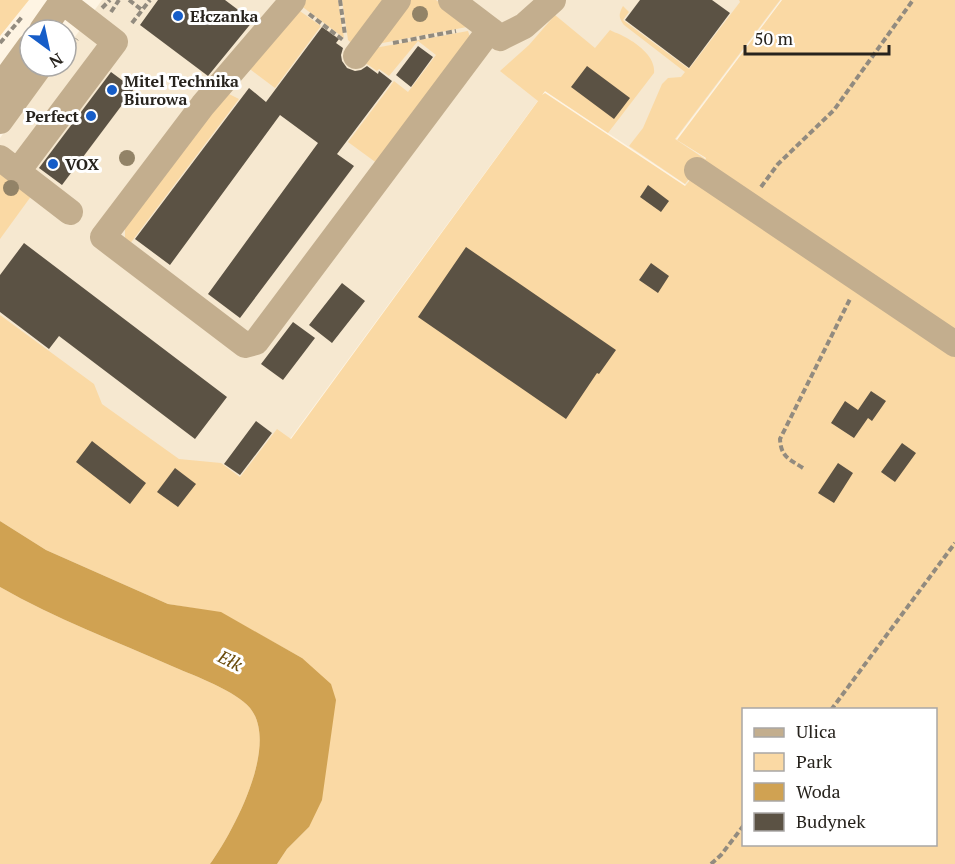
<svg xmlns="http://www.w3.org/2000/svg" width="955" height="864" font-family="'PT Serif',serif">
	<rect width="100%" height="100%" fill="#fef4e3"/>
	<!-- built -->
	<path fill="#f6e8d0" d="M 102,0 L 781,0 L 676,139 L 705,158 L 686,185 L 545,91 L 218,537 L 0,440 L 0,138 L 53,66 L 66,66 L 66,49 Z"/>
	<!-- green -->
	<path fill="#fad9a4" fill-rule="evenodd" d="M 0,0 L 29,0 L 0,36 Z
		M 305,0 L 338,0 L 344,38 L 300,5 Z
		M 342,0 L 392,0 L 356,47 L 348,40 Z
		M 405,0 L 436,0 L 462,20 L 467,27 L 372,45 Z
		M 739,0 L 780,0 L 675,139 L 705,159 L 685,184 L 629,146 L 643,128 L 662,84 L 668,78 L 681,77 L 685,72 L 624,25 C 619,18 618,15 623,6 L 629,12 L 623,20 L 689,69 L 740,2 Z
		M 782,0 L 955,0 L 955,336 L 702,164 L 706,158 L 677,140 Z
		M 297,9 L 321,26 L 275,88 L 247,67 Z
		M 555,15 L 595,48 L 610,30 C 615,33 618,33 623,36 C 637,43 656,57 654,73 L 608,133 L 545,91 L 542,95 L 545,93 L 685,186 L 694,175 L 955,351 L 955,864 L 277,864 L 287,849 L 309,827 L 302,658 L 221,613 L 168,604 L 46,550 L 0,521 L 0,315 L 94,384 L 102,404 L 179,459 L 221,463 L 240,477 L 277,429 L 291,439 L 538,101 L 500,71 L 529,45 ZM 744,710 L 936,710 L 936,844 L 744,844 Z
		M 468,31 L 470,37 L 378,164 L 348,142 L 394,81 L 408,92 L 436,55 L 418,41 L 389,76 L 379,69 L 377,71 L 361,60 L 369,49 Z
		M 227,93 L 239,99 L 129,245 L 125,240 L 125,224 Z
		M 0,171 L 32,195 L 0,239 Z
		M 0,587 C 55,619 116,641 174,667 C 195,676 236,691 250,708 C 280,745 233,832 210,864 L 0,864 Z"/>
	<!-- water -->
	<path fill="#d0a252" d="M 0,521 L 46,550 L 168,604 L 221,612 L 302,658 L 331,684 L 336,700 L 322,800 L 309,827 L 287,849 L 277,864 L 210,864 C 233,832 280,745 250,708 C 236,691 195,676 174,667 C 116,641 55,619 0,587 Z"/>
	<!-- building -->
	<path fill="#5b5244" d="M 158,0 L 225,0 L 253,21 L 208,76 L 140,25 Z
		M 640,0 L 712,0 L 730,13 L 689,68 L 625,20 Z
		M 322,27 L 339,39 L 336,43 L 343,48 L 341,55 L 342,61 L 347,68 L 355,71 L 361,70 L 367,66 L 378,74 L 379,71 L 392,81 L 337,154 L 354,166 L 240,318 L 208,294 L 318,143 L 280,115 L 170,265 L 135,239 L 249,88 L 266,102 Z
		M 418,46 L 433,57 L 411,87 L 396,75 Z
		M 587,66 L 630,98 L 614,119 L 571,87 Z
		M 111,72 L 134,89 L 62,185 L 39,168 Z
		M 648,185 L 669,201 L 661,212 L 640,197 Z
		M 24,243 L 227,397 L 195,439 L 59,336 L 49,349 L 0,312 L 0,275 Z
		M 466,247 L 616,350 L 599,374 L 597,373 L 566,419 L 418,317 Z
		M 651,263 L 669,276 L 658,293 L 639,280 Z
		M 342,283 L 365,301 L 332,343 L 309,325 Z
		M 293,322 L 315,338 L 283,380 L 261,364 Z
		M 871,391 L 886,401 L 872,421 L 868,418 L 854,438 L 831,423 L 845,401 L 858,410 Z
		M 256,421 L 272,433 L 240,475 L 224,464 Z
		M 92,441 L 146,483 L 130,504 L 76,462 Z
		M 902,443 L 916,453 L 895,482 L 881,472 Z
		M 838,463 L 853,473 L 834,503 L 818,493 Z
		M 175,468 L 196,484 L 178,507 L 157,492 Z"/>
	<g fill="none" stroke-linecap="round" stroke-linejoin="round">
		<!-- path -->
		<path stroke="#928b7f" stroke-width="4" stroke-dasharray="6 3" stroke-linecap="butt" d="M 129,0 L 142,10
			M 340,0 L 345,35
			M 102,8 L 110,0
			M 111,12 L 119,0
			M 309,14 L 343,40
			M 132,23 L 150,0
			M 0,43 L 22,17
			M 393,43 L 456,31
			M 66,54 L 77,39
			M 761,187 L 778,164 L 834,110 L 913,0
			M 803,468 C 789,459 781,457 780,439 L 850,299
			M 831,710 L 955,543
			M 711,864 L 721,855 L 744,825"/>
		<!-- minor -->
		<path stroke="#c3ae8e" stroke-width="26" d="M 293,0 L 203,105 L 103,237 L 245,345 L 256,342 L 483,39 L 492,31 L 500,38 L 524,26 L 553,0
			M 451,0 L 492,31
			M 42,30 L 63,0
			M 356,56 L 398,0
			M 0,87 L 30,46
			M 0,121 L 40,66
			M 0,158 L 70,212
			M 697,170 L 955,344
			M 18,171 L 115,42 L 62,1"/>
	</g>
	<!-- trees -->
	<g fill="#928367">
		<circle cx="420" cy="14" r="8"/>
		<circle cx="127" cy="158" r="8"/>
		<circle cx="11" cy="188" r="8"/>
	</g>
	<!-- markers -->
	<g fill="#165dc8" stroke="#fff" stroke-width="2">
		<circle cx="178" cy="16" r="6"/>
		<circle cx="112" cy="90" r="6"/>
		<circle cx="91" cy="116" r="6"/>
		<circle cx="53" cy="164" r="6"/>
	</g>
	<g text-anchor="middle" stroke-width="6" stroke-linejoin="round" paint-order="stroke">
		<!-- poi labels -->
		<g font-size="16" font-weight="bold" fill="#27231d" stroke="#fff" text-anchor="start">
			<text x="190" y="22">Ełczanka</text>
			<text x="124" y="87">Mitel Technika<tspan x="124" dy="18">Biurowa</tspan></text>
			<text x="79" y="122" text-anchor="end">Perfect</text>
			<text x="65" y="170">VOX</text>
		</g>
		<!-- water labels -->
		<g font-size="18" font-style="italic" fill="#694a0a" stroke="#fff">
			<text transform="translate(230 661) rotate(26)" y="6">Ełk</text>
		</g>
	</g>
	<!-- legend -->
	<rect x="742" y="708" width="195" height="138" fill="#ffffff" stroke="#a9a7a5" stroke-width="1.5"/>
	<rect x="754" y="728" width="30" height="9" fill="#c3ae8e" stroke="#a9a7a5" stroke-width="1.5"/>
	<text x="796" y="738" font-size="18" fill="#27231d">Ulica</text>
	<rect x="754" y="753" width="30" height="18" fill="#fad9a4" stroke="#a9a7a5" stroke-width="1.5"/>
	<text x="796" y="768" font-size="18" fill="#27231d">Park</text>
	<rect x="754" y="783" width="30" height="18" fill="#d0a252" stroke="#a9a7a5" stroke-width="1.5"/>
	<text x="796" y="798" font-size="18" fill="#27231d">Woda</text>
	<rect x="754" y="813" width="30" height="18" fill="#5b5244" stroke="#a9a7a5" stroke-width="1.5"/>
	<text x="796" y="828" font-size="18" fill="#27231d">Budynek</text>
	<!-- north arrow -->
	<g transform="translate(48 48) rotate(147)"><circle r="28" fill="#ffffff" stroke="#a9a7a5" stroke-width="1.5"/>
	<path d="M0-4.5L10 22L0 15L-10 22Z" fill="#165dc8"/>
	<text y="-9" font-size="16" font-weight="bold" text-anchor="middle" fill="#27231d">N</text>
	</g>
	<!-- scale -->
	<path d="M745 45v9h144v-9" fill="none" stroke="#27231d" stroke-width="3"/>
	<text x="754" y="45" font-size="18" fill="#27231d" stroke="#ffffff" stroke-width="4.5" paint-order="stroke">50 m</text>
</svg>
